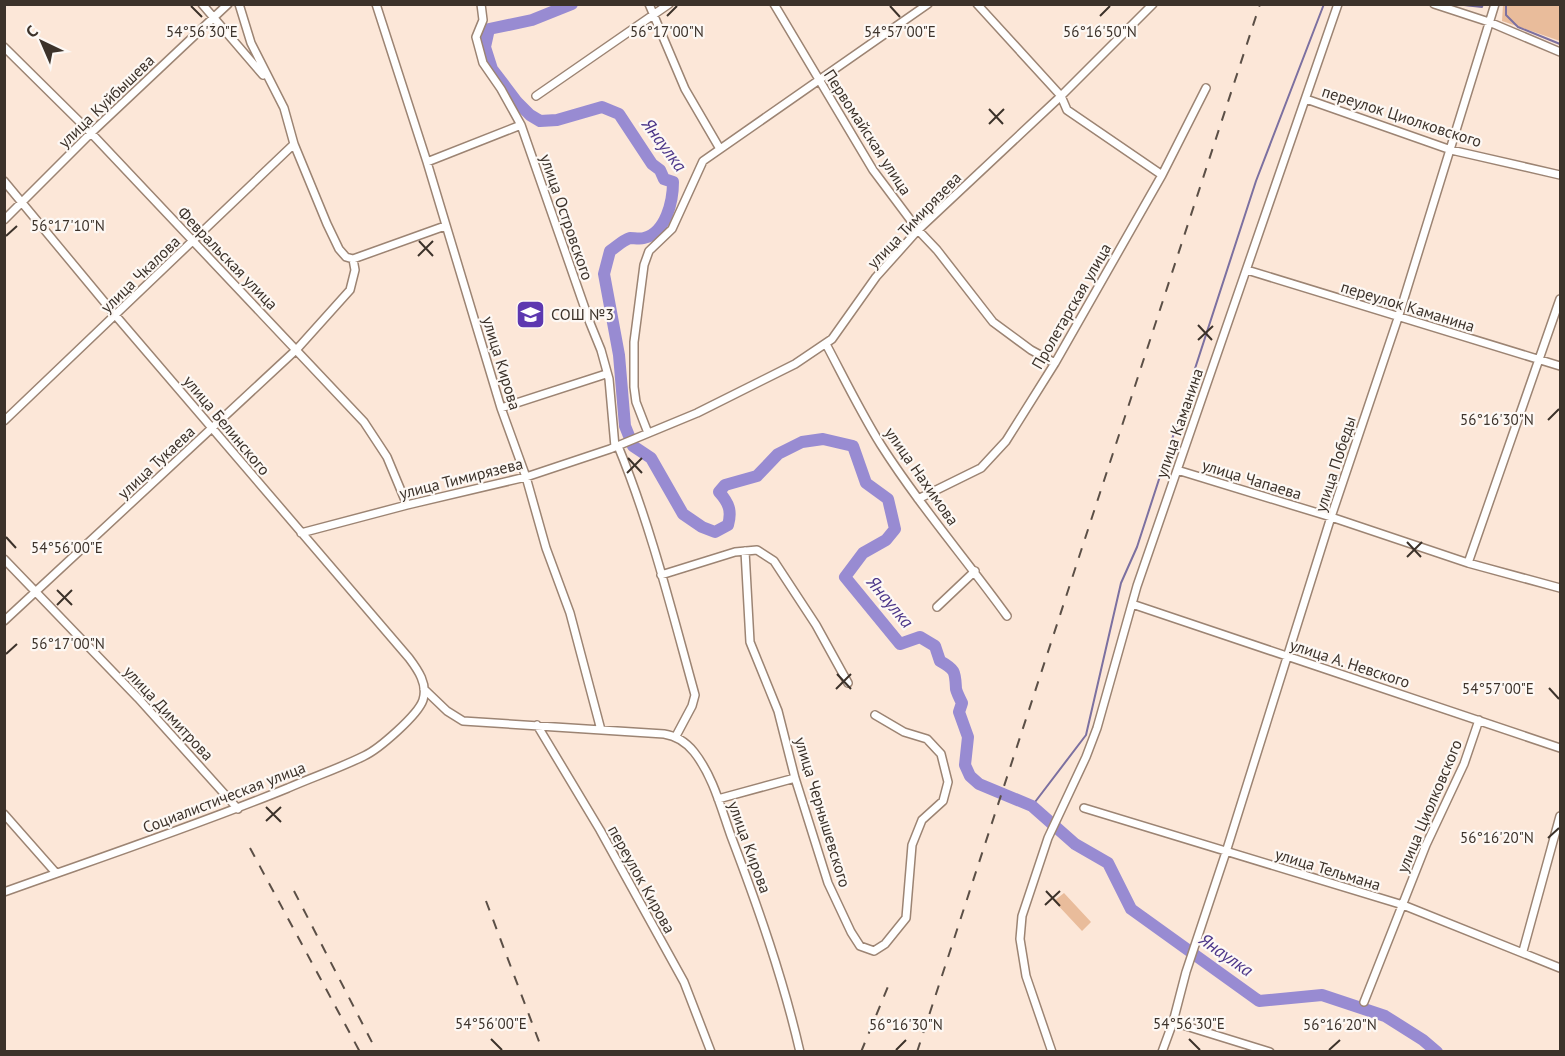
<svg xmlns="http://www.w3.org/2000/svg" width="1565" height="1056" font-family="'PT Sans',sans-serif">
	<rect width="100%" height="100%" fill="#fce7d8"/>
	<!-- green -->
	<path fill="#e9bc9b" d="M 1503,5 L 1560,5 L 1560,41 L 1502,21 Z
		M 1064,893 L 1091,922 L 1082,931 L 1054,901 Z"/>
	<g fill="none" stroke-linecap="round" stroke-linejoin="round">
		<!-- stream -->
		<path stroke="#7c70a0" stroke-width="2" d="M 1455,4 L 1482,7 L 1483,4
			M 1506,4 L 1506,15 L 1518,27 L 1560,44
			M 1032,806 L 1086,735 L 1121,583 L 1137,547 L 1256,181 L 1324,4"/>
		<!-- river -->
		<path stroke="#988bd2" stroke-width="12" d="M 572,4 L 532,20 L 489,29 L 485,47 L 492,69 L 517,102 L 530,115 L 540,121 L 557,120 L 602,107 L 619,114 L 652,164 L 660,170 L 664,179 L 673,182 C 673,201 666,233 644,238 C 640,239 634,238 630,238 C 623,240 616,247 610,251 L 604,274 L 619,355 L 625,426 L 633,446 L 651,458 L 683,514 L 702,527 L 715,532 L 728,525 C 732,511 729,503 719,492 L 725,485 L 757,476 L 778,454 L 802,442 L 823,439 L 853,446 L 866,483 L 888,499 L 895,529 L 886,540 L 863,553 L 845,577 L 900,644 L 920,637 L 935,646 L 940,661 C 956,670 955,672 956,689 C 957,693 960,699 962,703 L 959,712 L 968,737 L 965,765 L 970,776 L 979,784 L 1032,806 L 1075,844 L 1108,863 L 1131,909 L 1259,1001 L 1322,995 L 1385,1016 L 1423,1040 L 1437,1052"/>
		<defs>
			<path id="minor" d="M 202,4 L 263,75
				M 239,4 L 251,43 L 284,108 L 294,144 L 327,224 L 339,249 L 346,257 L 353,259 L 445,226
				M 376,4 L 427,162 L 501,408 L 526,477 L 546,548 L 570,613 L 601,730
				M 481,4 L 483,20 L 476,37 L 483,63 L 501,89 L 521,125 L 590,323 L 601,350 L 609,379 L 615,447
				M 649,4 L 685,89 L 720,149
				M 774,4 L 873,170 L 918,230 L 937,250 L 993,322 L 1031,350 L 1055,363
				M 977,4 L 1061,96 L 1067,110 L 1162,175
				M 1434,4 L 1489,22 L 1560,52
				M 4,47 L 91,133 L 364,422 L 387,457 L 407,505
				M 536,96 L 669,4
				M 1306,99 L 1451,150 L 1560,175
				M 427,162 L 521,125
				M 4,181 L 116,316 L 409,658 C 418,670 428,684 423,700 C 418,715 379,749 364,756 C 340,768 313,777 288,788 C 195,826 99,858 4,892
				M 4,220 L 91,133 L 228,4
				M 1247,270 L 1560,366
				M 826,344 C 844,378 861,413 881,445 C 919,505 966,559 1007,616
				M 501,408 L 606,374
				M 4,421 L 294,144
				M 648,433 L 636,402 L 634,387 L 634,342 L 644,265 L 649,251 L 672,229 L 703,161 L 928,4
				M 618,446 C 651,526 672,612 695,695 L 692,706 L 676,736
				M 1177,470 L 1331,517 L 1468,563 L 1560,588
				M 918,499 L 981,468 L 1006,441 L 1055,363 L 1162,175 L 1206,88
				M 301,533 L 407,505 L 526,477 L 610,449 L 697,413 L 795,364 L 832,339 L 876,277 L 918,230 L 1061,96 L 1153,4
				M 745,551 L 750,642 L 778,711 L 795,778 L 828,883 L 851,932 L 860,946 L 874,951 L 885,944 L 906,918 L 912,845 L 922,820 L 943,801 L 948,782 L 941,754 L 927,739 L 904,732 L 875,715
				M 4,559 L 138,698 L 238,809
				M 1468,563 L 1560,299
				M 661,575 L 735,552 L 757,550 L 774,561 L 816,625 L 848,683
				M 1132,604 L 1560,748
				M 937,607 L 975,571
				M 4,621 L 297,349 L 350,290 L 355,270 L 353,259
				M 424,689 L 447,711 L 463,721 L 664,734 C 677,736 686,742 694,752 C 713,776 721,808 731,836 C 758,907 783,978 800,1052
				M 537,725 L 600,830 L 684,982 L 711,1052
				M 718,799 L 795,778
				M 1084,808 L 1403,905 L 1560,968
				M 4,814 L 56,873
				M 1523,951 L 1560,816
				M 1364,1002 L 1426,845 L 1464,764 L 1479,720
				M 1173,1022 L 1270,1052
				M 1052,1052 L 1026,976 L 1020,939 L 1022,916 L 1048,838 L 1086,757 L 1097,728 L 1137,586 L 1338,4
				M 1162,1052 L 1173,1022 L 1186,972 L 1226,852 L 1331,517 L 1398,318 L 1495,4"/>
		</defs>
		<!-- minor casing -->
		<use href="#minor" stroke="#9c8473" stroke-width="10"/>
		<!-- minor -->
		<use href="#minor" stroke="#fff" stroke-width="7"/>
		<!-- rail -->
		<path stroke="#5b4f46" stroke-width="2" stroke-dasharray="10 10" stroke-linecap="butt" d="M 250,848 L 360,1052
			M 294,891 L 377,1052
			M 486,901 L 543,1052
			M 861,1052 L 889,984
			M 917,1052 L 1260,4"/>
	</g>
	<!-- ticks -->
	<path fill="none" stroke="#3c322a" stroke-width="2" d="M 191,6 L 202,17M 890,6 L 900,17M 667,16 L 677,6M 1100,16 L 1110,6M 989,109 L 1003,124M 989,124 L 1004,109M 6,236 L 17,226M 419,241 L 433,256M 418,256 L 433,241M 1198,325 L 1212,340M 1198,340 L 1213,326M 1548,420 L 1559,409M 628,458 L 642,473M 627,473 L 642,458M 6,537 L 16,548M 1407,542 L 1421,557M 1407,557 L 1422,542M 57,590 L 72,605M 57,605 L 72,590M 6,654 L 17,644M 837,674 L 851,689M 1549,688 L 1559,699M 836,689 L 851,674M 266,807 L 281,822M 266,821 L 281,807M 1548,838 L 1559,828M 1046,891 L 1060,906M 1045,905 L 1060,891M 491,1039 L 502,1050M 1189,1039 L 1200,1050M 896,1050 L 906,1040M 1329,1050 L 1340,1040"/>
	<!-- icons -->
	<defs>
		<symbol id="school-square" viewBox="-11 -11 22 22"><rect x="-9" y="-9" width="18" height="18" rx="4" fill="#5d38b0" stroke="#fdf8f4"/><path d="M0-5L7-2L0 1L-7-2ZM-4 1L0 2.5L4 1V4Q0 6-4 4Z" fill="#fff"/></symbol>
	</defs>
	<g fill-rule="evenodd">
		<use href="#school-square" x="514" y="298" width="33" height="33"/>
	</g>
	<g text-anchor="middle" stroke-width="4.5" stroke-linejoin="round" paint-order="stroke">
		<!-- street labels -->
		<g font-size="16" fill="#3c322a" stroke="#fdf8f4">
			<text transform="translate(106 101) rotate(-44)" y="6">улица Куйбышева</text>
			<text transform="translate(1402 116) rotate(18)" y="6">переулок Циолковского</text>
			<text transform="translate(868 132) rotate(57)" y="6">Первомайская улица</text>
			<text transform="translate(567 217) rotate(71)" y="6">улица Островского</text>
			<text transform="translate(914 220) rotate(-46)" y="6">улица Тимирязева</text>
			<text transform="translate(228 258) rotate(46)" y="6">Февральская улица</text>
			<text transform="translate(140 274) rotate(-44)" y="6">улица Чкалова</text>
			<text transform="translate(1071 306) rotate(-60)" y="6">Пролетарская улица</text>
			<text transform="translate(1408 306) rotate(17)" y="6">переулок Каманина</text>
			<text transform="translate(502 363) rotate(73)" y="6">улица Кирова</text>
			<text transform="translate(1179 423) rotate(-71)" y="6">улица Каманина</text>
			<text transform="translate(227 425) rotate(50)" y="6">улица Белинского</text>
			<text transform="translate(156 462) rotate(-43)" y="6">улица Тукаева</text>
			<text transform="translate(1335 464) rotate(-72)" y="6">улица Победы</text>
			<text transform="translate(922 476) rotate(55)" y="6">улица Нахимова</text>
			<text transform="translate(461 478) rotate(-14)" y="6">улица Тимирязева</text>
			<text transform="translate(1252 479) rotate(17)" y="6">улица Чапаева</text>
			<text transform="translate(1350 663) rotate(18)" y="6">улица А. Невского</text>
			<text transform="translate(169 713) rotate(47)" y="6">улица Димитрова</text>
			<text transform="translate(224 797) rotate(-21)" y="6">Социалистическая улица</text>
			<text transform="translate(1429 806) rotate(-67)" y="6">улица Циолковского</text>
			<text transform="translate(823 812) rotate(73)" y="6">улица Чернышевского</text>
			<text transform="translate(750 847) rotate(70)" y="6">улица Кирова</text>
			<text transform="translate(1328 869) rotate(17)" y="6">улица Тельмана</text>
			<text transform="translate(642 879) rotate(61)" y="6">переулок Кирова</text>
		</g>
		<!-- poi labels -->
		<g font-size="16" fill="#3c322a" stroke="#fdf8f4" text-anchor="start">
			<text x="551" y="320">СОШ №3</text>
		</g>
		<!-- water labels -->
		<g font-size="18" font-style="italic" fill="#4c3689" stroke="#fdf8f4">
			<text transform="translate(664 145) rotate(53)" y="6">Янаулка</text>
			<text transform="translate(890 602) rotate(50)" y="6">Янаулка</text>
			<text transform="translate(1226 955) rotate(35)" y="6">Янаулка</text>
		</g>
	</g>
	<g font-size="15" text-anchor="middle" fill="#3c322a" stroke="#fdf8f4" stroke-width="4.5" stroke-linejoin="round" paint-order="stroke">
		<text x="667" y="37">56°17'00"N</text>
		<text x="1100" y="37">56°16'50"N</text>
		<text x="900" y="37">54°57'00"E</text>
		<text x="202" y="37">54°56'30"E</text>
		<text x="68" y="231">56°17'10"N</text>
		<text x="1497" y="425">56°16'30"N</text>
		<text x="67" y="553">54°56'00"E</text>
		<text x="68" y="649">56°17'00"N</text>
		<text x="1498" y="694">54°57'00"E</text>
		<text x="1497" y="843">56°16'20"N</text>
		<text x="491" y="1029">54°56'00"E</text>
		<text x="1189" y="1029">54°56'30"E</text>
		<text x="906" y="1030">56°16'30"N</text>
		<text x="1340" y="1030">56°16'20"N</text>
	</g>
	<!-- border -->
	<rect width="1565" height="1056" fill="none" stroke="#3c322a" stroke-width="12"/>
	<!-- north arrow -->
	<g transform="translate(42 42) rotate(316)" stroke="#fdf8f4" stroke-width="4.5" paint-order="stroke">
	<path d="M0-4.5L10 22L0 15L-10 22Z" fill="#3c322a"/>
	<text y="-9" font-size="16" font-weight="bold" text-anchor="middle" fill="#3c322a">С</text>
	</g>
</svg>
